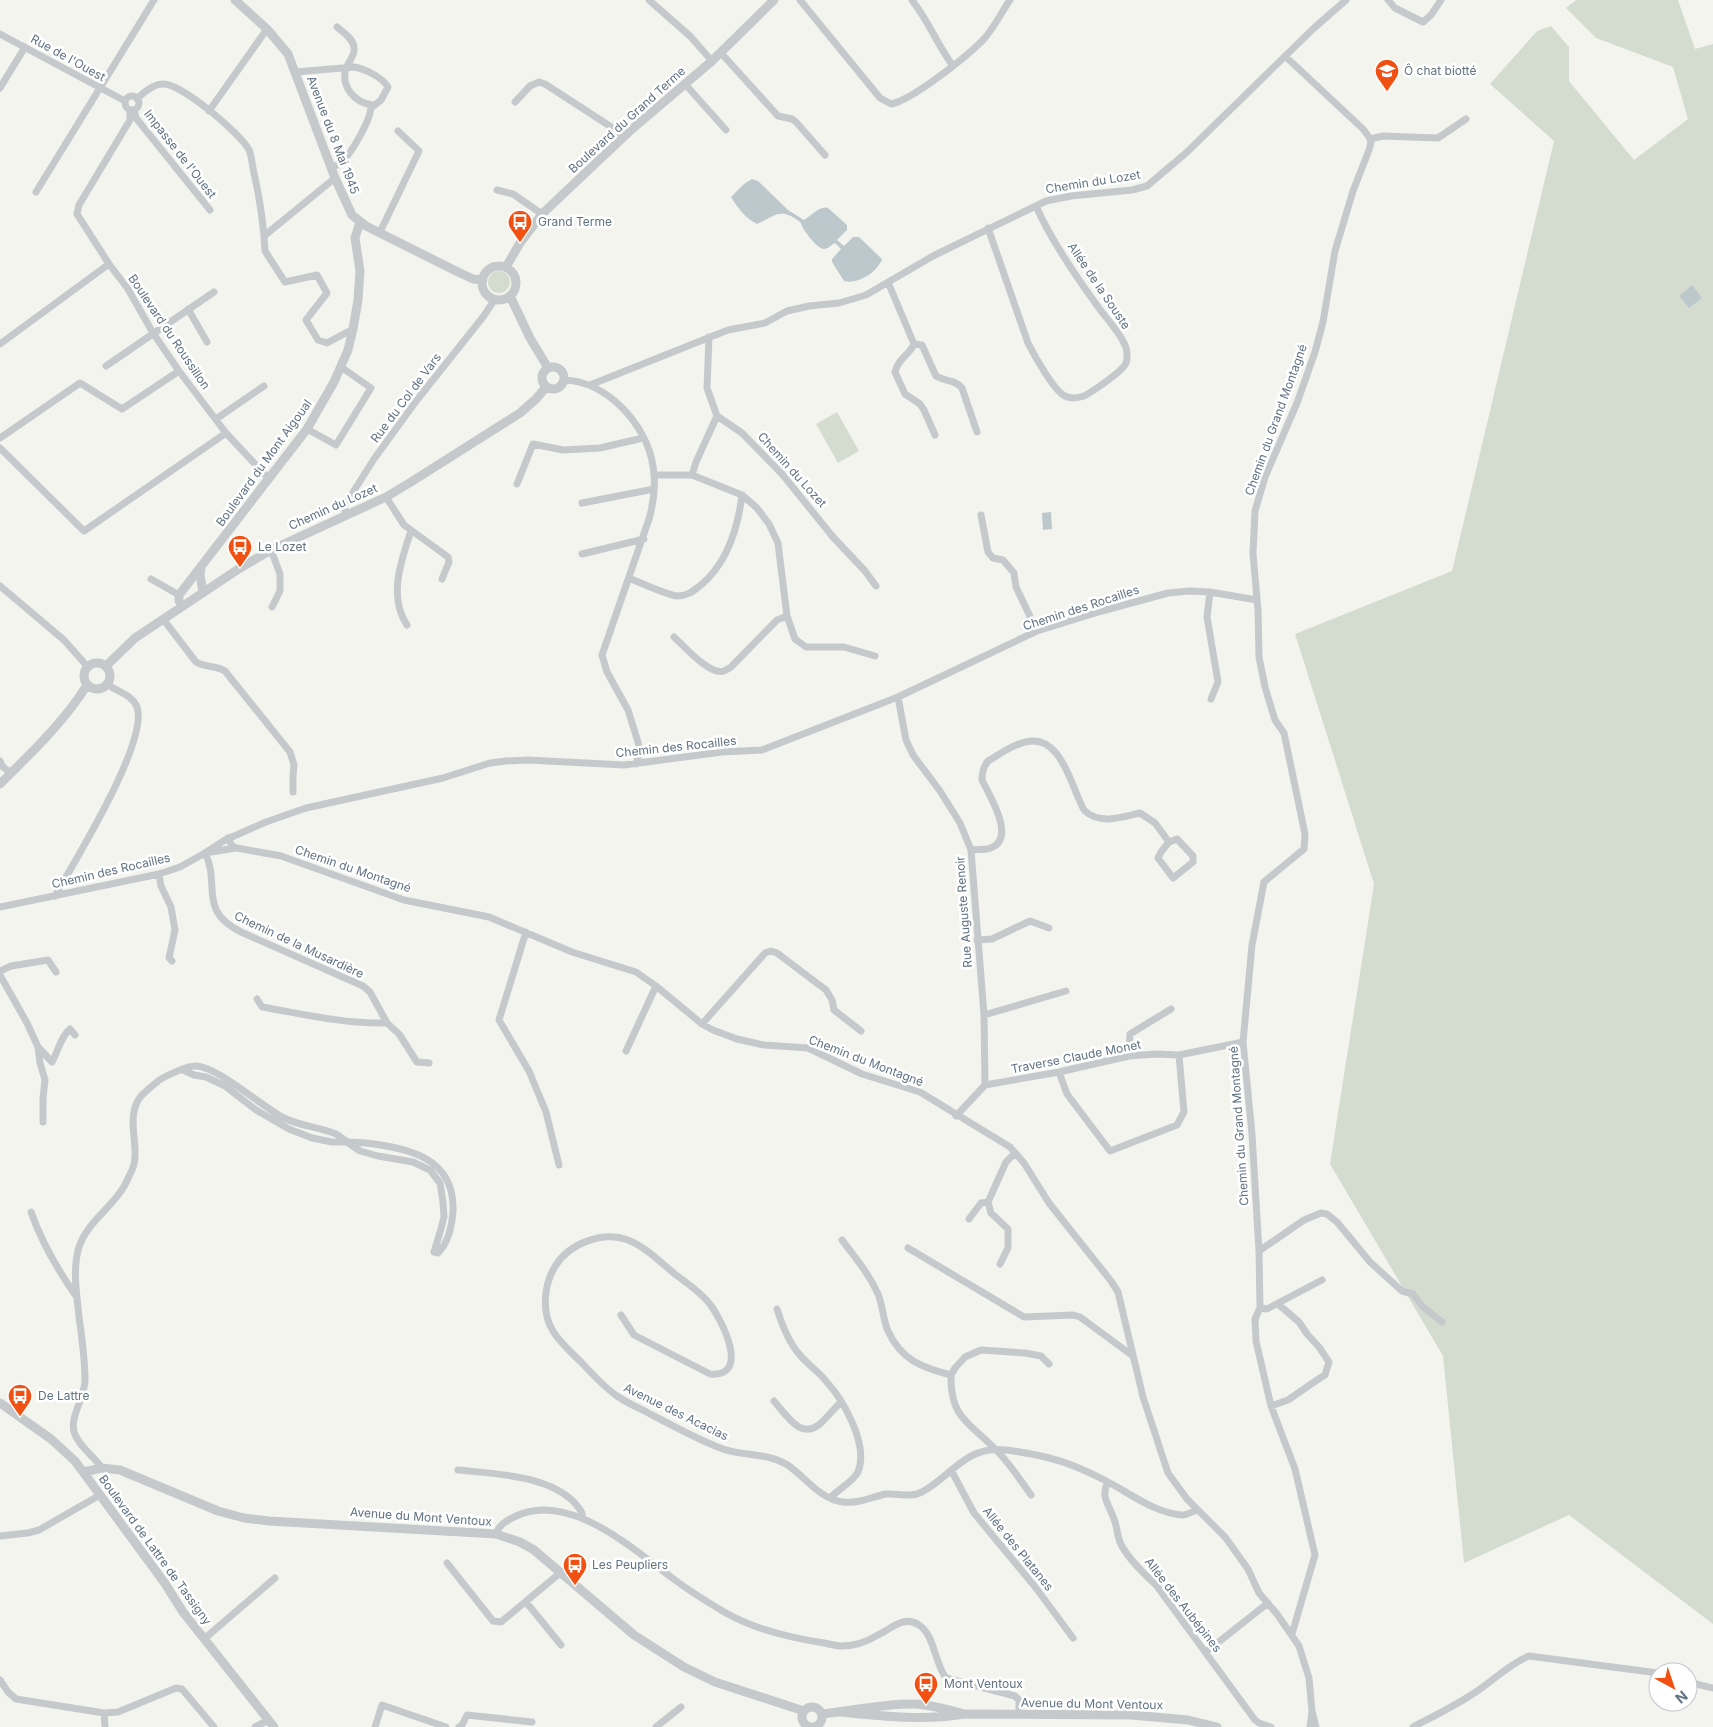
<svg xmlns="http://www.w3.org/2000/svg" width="1713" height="1727" font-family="Inter,sans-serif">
	<rect width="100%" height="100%" fill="#f4f4ef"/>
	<!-- green -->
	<path fill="#d4dcd0" d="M 1576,0 L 1678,0 L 1695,49 L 1713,44 L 1713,1624 L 1569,1515 L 1464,1563 L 1443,1356 L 1330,1164 L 1374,884 L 1295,634 L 1452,571 L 1554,141 L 1490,84 L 1537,31 L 1551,26 L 1569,47 L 1569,81 L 1634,160 L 1688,119 L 1673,67 L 1596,38 L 1566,8 Z
		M488 282a11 11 0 1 1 22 0a11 11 0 1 1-22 0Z
		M 837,412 L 859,451 L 838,463 L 816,424 Z"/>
	<!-- water -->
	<path fill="#bdc8cd" d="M 752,179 L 758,181 L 788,210 L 804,220 C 811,216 820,205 828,208 L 847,225 L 847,230 L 837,240 L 844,246 L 853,237 L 859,237 L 882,259 C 878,272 857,285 844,281 L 832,262 L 832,259 L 841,249 L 835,243 C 831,245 828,249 824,249 C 817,249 802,229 801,223 C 781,207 777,215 757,224 C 746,219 737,207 731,197 L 744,184 Z
		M 1692,285 L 1702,298 L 1689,308 L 1679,296 Z
		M 1051,512 L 1052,529 L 1043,530 L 1042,513 Z"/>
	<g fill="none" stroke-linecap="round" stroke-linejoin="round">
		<!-- minor -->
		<path stroke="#c6c9cc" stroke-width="7" d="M 649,0 L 690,36 L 712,61
			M 800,0 L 880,98 L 891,104 C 912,100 965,58 982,41 C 993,30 1001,13 1010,0
			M 912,0 C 929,22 937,44 953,66
			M 1388,0 L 1395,8 L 1423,22 L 1431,15 L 1441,0
			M 337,27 C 343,32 354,39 354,48 C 355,55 350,60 347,66 C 339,85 354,103 373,105
			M 0,34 L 125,101
			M 721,53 L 778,116 L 792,119 L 796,122 L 825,155
			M 1285,56 L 1363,129 L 1369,137 L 1371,142 L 1369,150 L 1353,191 L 1335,251 L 1323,322 L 1315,352 L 1297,403 L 1265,477 L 1255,511 L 1253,554 L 1258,610 L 1259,657 L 1265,687 L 1275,720 L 1284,733 L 1305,834 L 1304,849 L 1264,882 L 1252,945 L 1243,1042 L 1252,1134 L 1259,1251 L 1260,1308 L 1255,1319 L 1256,1341 L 1271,1406 L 1295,1469 L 1315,1555 L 1292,1634
			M 296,72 L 354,67 C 365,69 382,77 388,87 L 381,100 L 371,108 C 370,121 352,152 342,162 C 339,165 335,166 331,167
			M 685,84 L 726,130
			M 0,88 L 25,47
			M125 103a7 7 0 1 1 14 0a7 7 0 1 1-14 0Z
			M 137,99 C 144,92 153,84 163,84 C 181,83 241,134 249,150 C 252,157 252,165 254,173 C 259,195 262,213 264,236
			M 515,102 L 530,86 L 539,82 L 545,84 L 619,132 L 623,137
			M 134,110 L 136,118 L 210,210
			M 209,111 L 267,29
			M 1370,139 L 1383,136 L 1438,138 L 1466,119
			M 335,178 L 264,236 L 265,251 L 285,282 L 317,275 L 327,293 L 306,320 L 318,340 L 327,343 L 353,329
			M 497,190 L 513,194 L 542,214
			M 36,192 L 154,0
			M 988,228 L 1028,343 C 1034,355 1054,391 1065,396 C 1071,399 1078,398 1084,396 C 1092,392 1123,371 1126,363 C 1128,358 1127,349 1125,345 C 1119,331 1104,316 1096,304 C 1075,275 1050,238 1036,206
			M 380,232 L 419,151 L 417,149 L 398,131
			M 109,264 L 128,289 L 153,333 L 179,371 L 226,433 L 269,479
			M 888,282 L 914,344 C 908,357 899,357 895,372 L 905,394 L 920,404 L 924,410 L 935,435
			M 188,309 L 207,342
			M 709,337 L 707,388 L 717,416 L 742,433 L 782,474 L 833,537 L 865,571 L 876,586
			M 0,344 L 109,264 L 77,214 L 79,205 L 130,120 L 130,110
			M 914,344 L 922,345 L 936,376 C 946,382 955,379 962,388 L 977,432
			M 106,366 L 214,292
			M 564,380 C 607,381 647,425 653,466 C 656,484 654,502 649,519 L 602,655 L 607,672 L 628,710 L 638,742 L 640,751 L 636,764
			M 590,385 L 728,330 L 765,323 L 787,311 L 809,306 L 839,303 L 866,295 L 933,256 L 1046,201 L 1071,196 L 1132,190 L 1147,186 L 1186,153 L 1314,28 L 1346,0
			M 216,419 L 264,386
			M 307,429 L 336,445 L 371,388 L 341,367
			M 0,438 L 80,383 L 122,409 L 179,371
			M 0,448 L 84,531 L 226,433
			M 654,475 L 692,475 L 742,495 L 757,508 L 769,524 L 778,543 L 787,616 L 795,639 L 806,647 L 844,647 L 875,656
			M 692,475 L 696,462 L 717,416
			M 517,484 L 533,444 L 563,450 L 600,448 L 643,438
			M 386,497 L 404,525 L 448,557 L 449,562 L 442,579
			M 582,503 L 654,489
			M 347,515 L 345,511 L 345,505 L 374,459 L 417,400 L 483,317 L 495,299
			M 981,515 L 988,552 L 993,558 L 1003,560 L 1014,573 L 1016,587 L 1037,631
			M 271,550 L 280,574 L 280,591 L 272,607
			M 582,554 L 644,539
			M 629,578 C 641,583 665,594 677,596 C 688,596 693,591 701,585 C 727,563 738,528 742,495
			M 151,579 L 179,595
			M 0,586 L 64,640 L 87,666
			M 1210,592 L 1207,617 L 1218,682 L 1211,699
			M 163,619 L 196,662 C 206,668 216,665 225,671 L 290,752 L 294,765 L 293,776 L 293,792
			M 407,625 C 388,597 401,561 411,531
			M 674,637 C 684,646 710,676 724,671 C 727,670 729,668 731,667 L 777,620 L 787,616
			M 898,697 L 906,740 L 913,755 L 940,791 L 960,823 L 971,850 L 984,1015 L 985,1085
			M 0,761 L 3,767 L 11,773
			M 228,838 L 232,846 L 237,848 L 281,856 L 404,900 L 489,917 L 572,952 L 636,972 L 656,986 L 702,1024 L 713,1030 L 737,1039 L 764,1045 L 808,1048 L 862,1074 L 920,1092 L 1010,1147 L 1024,1163 L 1049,1203 L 1111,1281 L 1118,1292 L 1143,1397 L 1168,1473 L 1187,1499 L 1225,1537 L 1248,1569 L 1259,1593 L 1277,1614 L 1299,1646 L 1309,1678 L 1312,1711
			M 236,848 L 205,853 C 221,885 197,910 241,932 L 363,986 L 370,992 L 387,1023 L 399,1034 L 417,1062 L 429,1063
			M 971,850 C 976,849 982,850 987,849 C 1019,842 990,797 982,780 C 982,773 983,767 988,761 C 999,755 1010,746 1022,743 C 1056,731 1068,774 1078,797 C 1080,801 1082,808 1085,811 C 1100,825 1123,817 1140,813 L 1155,823 L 1169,842 L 1161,852 L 1158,858 L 1173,878 L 1193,862 L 1193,856 L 1177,839 L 1169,842
			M 159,874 L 161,886 L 171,907 L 175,930 L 169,958 L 172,961
			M 55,896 C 74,862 149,742 137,707 C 132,694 117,692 107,684
			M 0,907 L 159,874 L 180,867 L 205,853 L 225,840 L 266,822 L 306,808 L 443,778 L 490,763 L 506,761 L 528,760 L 624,765 L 722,752 L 762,750 L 898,697 L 1037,631 L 1102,611 L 1168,593 L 1190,591 L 1210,592 L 1257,600
			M 526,932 L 499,1020 L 529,1071 L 546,1112 L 559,1165
			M 977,940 L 992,939 L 1030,921 L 1049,928
			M 0,971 L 11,966 L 48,960 L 56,972
			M 0,975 L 27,1023 L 38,1047 L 40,1063 L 45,1080 L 43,1098 L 43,1122
			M 257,999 L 262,1007 C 303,1014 344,1024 387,1023
			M 984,1015 L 1066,991
			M 702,1024 L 765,953 L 771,951 L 777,953 L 826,990 L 832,1000 L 834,1010 L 861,1031
			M 38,1047 L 52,1062 C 58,1052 61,1036 70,1029 L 75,1035
			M 626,1051 L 656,986
			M 1129,1056 L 1130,1034 L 1171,1009
			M 1059,1072 L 1067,1094 L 1110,1151 L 1177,1125 L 1184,1112 L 1179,1055
			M 956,1116 L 985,1085 L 1059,1072 L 1129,1056 L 1157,1054 L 1179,1055 L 1243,1042
			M 31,1212 C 42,1243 57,1269 76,1296
			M 969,1219 L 981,1203 L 988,1202
			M 842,1240 C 855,1257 869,1274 878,1294 C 883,1306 883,1320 888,1331 C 901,1360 923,1368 951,1375 C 950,1418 969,1422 995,1449 C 1009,1462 1020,1480 1031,1495
			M 908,1248 L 1024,1317 L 1073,1315 L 1080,1317 L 1133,1356
			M 1259,1251 L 1304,1220 L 1321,1213 L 1327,1214 L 1337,1222 L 1370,1262 L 1402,1291 L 1413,1294 L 1422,1306 L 1442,1322
			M 1000,1264 L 1008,1248 L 1008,1229 L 991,1213 L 988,1202 L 1006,1162 L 1015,1153
			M 1260,1308 L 1267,1309 L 1322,1280
			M 777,1309 C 782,1325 788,1341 799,1354 C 807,1364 818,1371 826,1381 C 844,1401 869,1445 858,1472 C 853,1482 837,1490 830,1498
			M 621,1315 L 634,1335 L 710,1374 C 752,1378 721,1318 709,1303 C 700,1292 687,1283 676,1275 C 661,1263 646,1247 628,1240 C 603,1231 570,1243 556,1265 C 544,1283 541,1312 553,1331 C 560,1343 572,1353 582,1363 C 593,1375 604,1387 617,1396 C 627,1403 639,1408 650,1414 C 674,1426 698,1440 723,1449 C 743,1456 767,1453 786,1464 C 805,1476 820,1500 843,1502 C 858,1504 871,1497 886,1494 C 898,1493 910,1498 922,1492 C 953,1475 966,1445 1006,1450 C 1029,1453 1052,1457 1074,1466 C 1086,1471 1097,1476 1108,1482 C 1131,1494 1155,1513 1182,1515 C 1187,1515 1192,1512 1197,1510
			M 951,1375 L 955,1368 L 965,1357 L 981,1350 L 1025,1353 L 1041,1356 L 1049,1364
			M 774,1401 C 787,1416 802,1442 822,1422 C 829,1415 834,1409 841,1402
			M 1271,1406 L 1288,1400 L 1320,1378 L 1325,1375 L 1329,1362 L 1319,1347 L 1307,1334 L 1299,1322 L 1278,1304
			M 102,1468 C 94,1456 78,1446 74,1432 C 70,1416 85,1397 85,1380 C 85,1359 82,1338 79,1317 C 77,1294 72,1270 79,1247 C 88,1219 119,1204 129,1176 C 132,1171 135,1163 135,1156 C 136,1137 127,1113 141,1096 C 146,1091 152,1086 157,1082 C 162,1077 187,1066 195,1066 C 216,1065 262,1107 284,1118 C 300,1126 319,1127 336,1134 C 341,1136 344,1141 349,1142 C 355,1143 361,1142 366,1143 C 409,1148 455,1158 453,1211 C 452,1225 448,1243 438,1253 L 434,1252 L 441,1229 L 444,1217 L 443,1202 L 440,1183 L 430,1170 L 413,1162 L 378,1156 L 360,1151 L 347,1142 L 332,1142 L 312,1138 L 289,1129 L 256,1110 L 225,1086 L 206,1077 L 194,1075 L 183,1070
			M 458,1470 C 495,1474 561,1475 582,1513 L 582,1518
			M 951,1470 L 974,1513 L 1036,1588 L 1073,1638
			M 1108,1482 C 1100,1497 1109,1504 1114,1519 C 1117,1526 1117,1535 1120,1542 C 1125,1555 1145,1575 1156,1585 L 1255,1720 L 1259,1723 L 1271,1727
			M 496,1534 C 499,1525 506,1521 514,1517 C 569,1489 635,1551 675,1580 C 691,1592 709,1603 726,1613 C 756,1630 791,1638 824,1643 C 830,1644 836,1646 842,1646 C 855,1646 868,1641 878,1635 C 892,1628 904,1615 919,1625 C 934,1634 935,1664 946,1678 L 1015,1696 L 1019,1700 L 1019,1714
			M 0,1536 L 28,1533 L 39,1530 L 100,1495
			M 447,1563 L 493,1621 L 501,1622 L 560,1573
			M 526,1602 L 561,1645
			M 204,1639 L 275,1578
			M 1206,1652 L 1268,1603
			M 0,1680 L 8,1692 L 16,1699 L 104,1713 L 118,1712 L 176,1688 L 182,1689 L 214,1727
			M 1688,1682 L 1713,1688
			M 104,1713 L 105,1727
			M 255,1727 L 269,1720
			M 375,1727 L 382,1705 L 446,1727
			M 459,1727 L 462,1725 L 467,1715 L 532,1722
			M 656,1727 L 681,1707
			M 1310,1727 L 1312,1711 L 1316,1727
			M 1413,1727 C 1432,1717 1453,1707 1471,1695 C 1491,1683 1507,1665 1529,1656 L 1658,1673"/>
		<!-- tertiary -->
		<path stroke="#c6c9cc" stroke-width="9" d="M 235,0 L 267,29 L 288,54 L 335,178 L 352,215 L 366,226 L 458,272 L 473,279 L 483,280
			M482 283a17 17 0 1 1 34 0a17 17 0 1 1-34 0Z
			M 506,267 L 520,243 L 542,214 L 632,129 L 712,61 L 774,0
			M 510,296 L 530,338 L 548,368
			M542 378a11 11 0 1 1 22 0a11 11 0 1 1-22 0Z
			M 201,568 L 200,575 L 203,592
			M 182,606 L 179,601 L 179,595 L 307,429 L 334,382 L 348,350 L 353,329 L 358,300 L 360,271 L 355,238 L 360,222
			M84 676a13 13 0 1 1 26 0a13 13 0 1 1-26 0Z
			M 106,666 L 135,638 L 240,568 L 271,550 L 386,497 L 411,482 L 520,413 L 536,399 L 546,387
			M 0,784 C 29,755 65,721 87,685
			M 0,1403 L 51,1439 L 75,1461 L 164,1582 L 183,1612 L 274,1727
			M 83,1472 L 102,1468 L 120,1470 L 218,1511 L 244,1518 L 269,1521 L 496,1534 L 520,1542 L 534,1550 L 634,1635 L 684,1667 L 715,1682 L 804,1711
			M802 1717a10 10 0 1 1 20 0a10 10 0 1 1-20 0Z
			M 841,1712 C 881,1716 924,1721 964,1714 L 1131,1715 L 1188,1720 L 1217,1727
			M 822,1714 C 853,1711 884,1703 915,1704 C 931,1705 946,1709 961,1713"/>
	</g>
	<!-- icons -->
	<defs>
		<symbol id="school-pin" viewBox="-11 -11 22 30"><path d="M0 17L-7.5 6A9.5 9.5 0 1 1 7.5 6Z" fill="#f15013" stroke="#fff"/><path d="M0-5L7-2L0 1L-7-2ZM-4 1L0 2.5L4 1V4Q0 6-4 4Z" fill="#fff"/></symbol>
		<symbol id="bus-pin" viewBox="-11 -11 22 30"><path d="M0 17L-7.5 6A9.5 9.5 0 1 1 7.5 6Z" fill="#f15013" stroke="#fff"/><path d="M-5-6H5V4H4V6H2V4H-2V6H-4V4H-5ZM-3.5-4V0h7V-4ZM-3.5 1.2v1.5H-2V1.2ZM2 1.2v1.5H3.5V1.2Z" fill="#fff"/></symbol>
	</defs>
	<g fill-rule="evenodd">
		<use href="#school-pin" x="1373" y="57" width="28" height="38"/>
		<use href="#bus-pin" x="506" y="208" width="28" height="38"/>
		<use href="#bus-pin" x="226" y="533" width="28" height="38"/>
		<use href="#bus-pin" x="6" y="1382" width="28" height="38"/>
		<use href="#bus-pin" x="561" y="1551" width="28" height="38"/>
		<use href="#bus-pin" x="912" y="1670" width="28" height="38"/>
	</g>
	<g text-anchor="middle" stroke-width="5" stroke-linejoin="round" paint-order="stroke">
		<!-- street labels -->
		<g font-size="12" fill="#617283" stroke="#fff">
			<text transform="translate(68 58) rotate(29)" y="4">Rue de l'Ouest</text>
			<text transform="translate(627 120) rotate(-42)" y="4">Boulevard du Grand Terme</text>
			<text transform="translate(333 135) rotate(69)" y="4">Avenue du 8 Mai 1945</text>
			<text transform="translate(180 154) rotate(52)" y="4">Impasse de l'Ouest</text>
			<text transform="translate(1093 182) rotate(-9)" y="4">Chemin du Lozet</text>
			<text transform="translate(1099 286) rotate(56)" y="4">Allée de la Souste</text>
			<text transform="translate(169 332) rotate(56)" y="4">Boulevard du Roussillon</text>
			<text transform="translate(406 398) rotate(-53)" y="4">Rue du Col de Vars</text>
			<text transform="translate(1276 420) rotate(-70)" y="4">Chemin du Grand Montagné</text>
			<text transform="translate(264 463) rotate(-54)" y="4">Boulevard du Mont Aigoual</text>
			<text transform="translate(792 470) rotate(48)" y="4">Chemin du Lozet</text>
			<text transform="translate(333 507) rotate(-24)" y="4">Chemin du Lozet</text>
			<text transform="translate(1081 608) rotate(-18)" y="4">Chemin des Rocailles</text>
			<text transform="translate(676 747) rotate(-6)" y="4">Chemin des Rocailles</text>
			<text transform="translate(353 869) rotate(19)" y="4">Chemin du Montagné</text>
			<text transform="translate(111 871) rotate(-13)" y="4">Chemin des Rocailles</text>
			<text transform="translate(964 912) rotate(-94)" y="4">Rue Auguste Renoir</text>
			<text transform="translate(299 945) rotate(25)" y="4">Chemin de la Musardière</text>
			<text transform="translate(1076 1057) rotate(-11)" y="4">Traverse Claude Monet</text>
			<text transform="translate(866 1061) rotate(21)" y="4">Chemin du Montagné</text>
			<text transform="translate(1239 1126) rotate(-94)" y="4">Chemin du Grand Montagné</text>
			<text transform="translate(676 1412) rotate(26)" y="4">Avenue des Acacias</text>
			<text transform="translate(421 1517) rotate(4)" y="4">Avenue du Mont Ventoux</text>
			<text transform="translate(1018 1549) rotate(51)" y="4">Allée des Platanes</text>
			<text transform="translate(155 1550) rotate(54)" y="4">Boulevard de Lattre de Tassigny</text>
			<text transform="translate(1183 1605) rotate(52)" y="4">Allée des Aubépines</text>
			<text transform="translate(1092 1704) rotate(1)" y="4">Avenue du Mont Ventoux</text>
		</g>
		<!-- poi labels -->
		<g font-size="12" fill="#617283" stroke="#fff" text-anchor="start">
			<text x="1404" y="75">Ô chat biotté</text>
			<text x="538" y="226">Grand Terme</text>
			<text x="258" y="551">Le Lozet</text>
			<text x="38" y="1400">De Lattre</text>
			<text x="592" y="1569">Les Peupliers</text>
			<text x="944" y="1688">Mont Ventoux</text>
		</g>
	</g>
	<!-- north arrow -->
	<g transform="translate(1673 1687) rotate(140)"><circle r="24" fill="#ffffff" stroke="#c0c7cd"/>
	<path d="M0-4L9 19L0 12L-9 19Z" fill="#f15013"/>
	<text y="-8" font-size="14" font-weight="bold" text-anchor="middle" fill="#617283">N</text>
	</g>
</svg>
